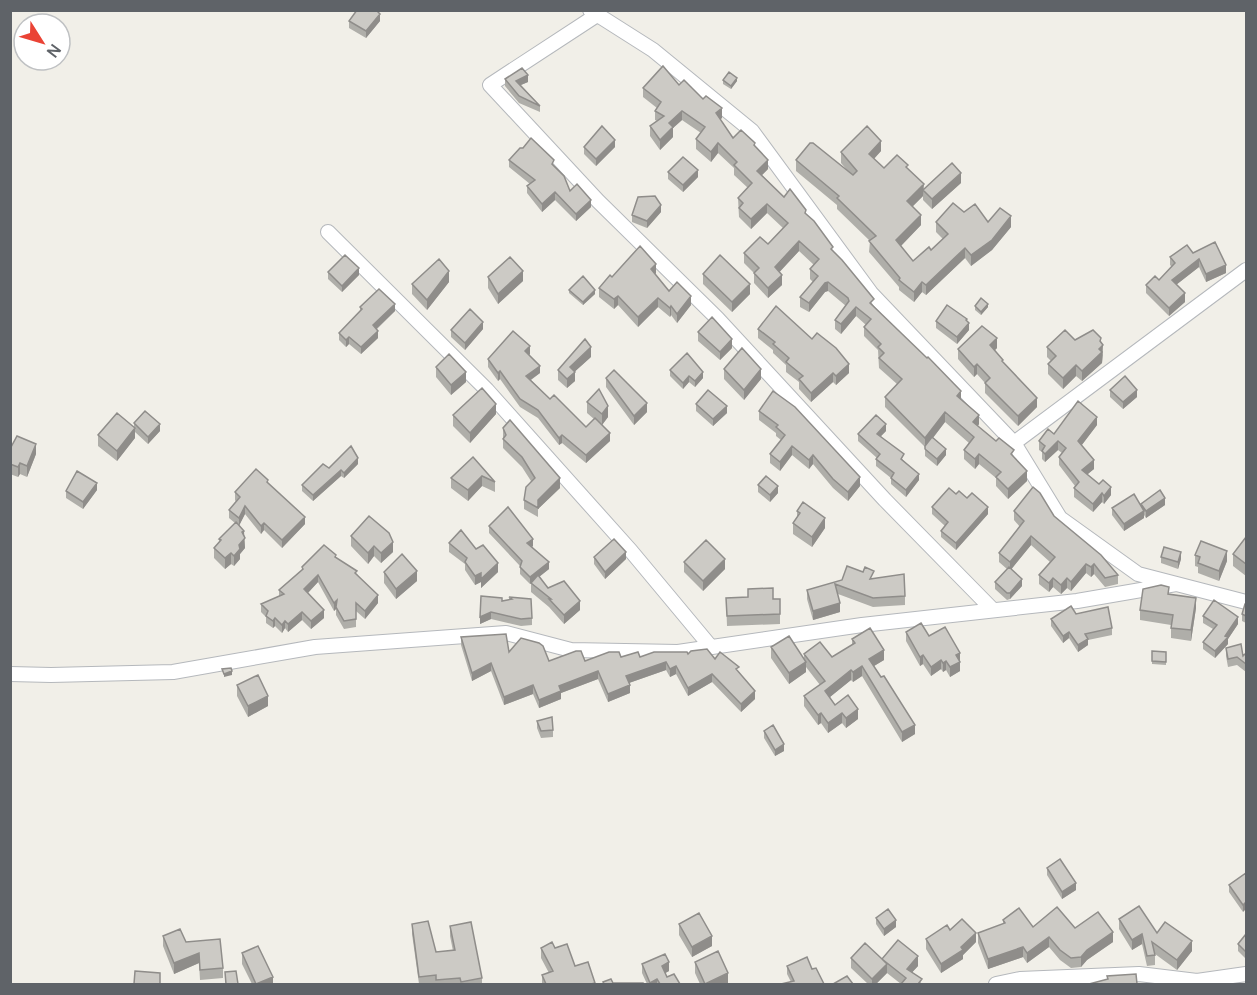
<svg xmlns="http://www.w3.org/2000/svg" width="1257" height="995" font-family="Manrope,sans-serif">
	<rect width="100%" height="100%" fill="#f1efe8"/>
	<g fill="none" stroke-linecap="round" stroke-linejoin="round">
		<defs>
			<path id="street" d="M 590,10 L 653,50 L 752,131 L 871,293 L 1014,443 L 1060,518 L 1138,574 L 1246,602
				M 597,15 L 490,85 L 598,201 L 717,318 L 885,500 L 993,610
				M 328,232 L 487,390 L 631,551 L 711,647
				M 1014,443 L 1246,270
				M 10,674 L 51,675 L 173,672 L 315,647 L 506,633 L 571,650 L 678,652 L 862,625 L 1077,601 L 1176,584
				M 996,984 L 1020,979 L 1139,974 L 1197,981 L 1246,974"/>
		</defs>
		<!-- street casing -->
		<use href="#street" stroke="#b5b8bc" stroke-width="16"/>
		<!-- street -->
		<use href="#street" stroke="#fff" stroke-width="14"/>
	</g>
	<!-- wall -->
	<path fill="#afaea9" d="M 349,21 L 380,21 L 366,38 L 349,28 Z
		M 505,79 L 528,82 L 521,85 L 540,106 L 540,112 L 519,103 L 505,86 Z
		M 723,80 L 737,81 L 731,89 L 723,84 Z
		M 679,85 L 722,118 L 720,119 L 733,138 L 755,147 L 768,169 L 762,175 L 784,197 L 806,214 L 874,306 L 961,400 L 979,424 L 978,426 L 1014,458 L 1027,481 L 1008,499 L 996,486 L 996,478 L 979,464 L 975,469 L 964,459 L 964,450 L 969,443 L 945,422 L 933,438 L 946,455 L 937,466 L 925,456 L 925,447 L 885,407 L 885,397 L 897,384 L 879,368 L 878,350 L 864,336 L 864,327 L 866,325 L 856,316 L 841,334 L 835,329 L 835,320 L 846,306 L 828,291 L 825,292 L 809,312 L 800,307 L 800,297 L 813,282 L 810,279 L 810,269 L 814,265 L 799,251 L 779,272 L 782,285 L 768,298 L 754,283 L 754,273 L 744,263 L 744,253 L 768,244 L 783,228 L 767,213 L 751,229 L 739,217 L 738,198 L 748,188 L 734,175 L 734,168 L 718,153 L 711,162 L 696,149 L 696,139 L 701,133 L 682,120 L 673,128 L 673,137 L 660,150 L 650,136 L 650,126 L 657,121 L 655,120 L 655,111 L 657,108 L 643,97 L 643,88 Z
		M 584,147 L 615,147 L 596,166 L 584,154 Z
		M 881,151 L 874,159 L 884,168 L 908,169 L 924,189 L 961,183 L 932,209 L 923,200 L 923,196 L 912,207 L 921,225 L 901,246 L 913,261 L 931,250 L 943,239 L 936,232 L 936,222 L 964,212 L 988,222 L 1011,227 L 992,250 L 971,266 L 965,258 L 926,295 L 922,292 L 914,302 L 899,290 L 899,287 L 869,252 L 870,241 L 837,209 L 837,205 L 796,171 L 796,160 L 847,170 L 841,163 L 841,152 Z
		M 509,160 L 554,166 L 570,191 L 591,207 L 576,221 L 555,200 L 542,212 L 527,193 L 527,186 L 530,184 L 509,167 Z
		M 668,172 L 698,177 L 683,192 L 668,179 Z
		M 661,212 L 647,228 L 632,222 L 632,215 Z
		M 1193,253 L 1226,273 L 1206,282 L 1199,267 L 1176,285 L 1185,302 L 1169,316 L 1146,293 L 1146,285 L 1159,280 L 1172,267 L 1170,265 L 1170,257 Z
		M 328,272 L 359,275 L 342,292 L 328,279 Z
		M 656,273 L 655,274 L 669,291 L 691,305 L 677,323 L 671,315 L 670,317 L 658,307 L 638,327 L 618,305 L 614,309 L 599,297 L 599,288 L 612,277 Z
		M 703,274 L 750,294 L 732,312 L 703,284 Z
		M 488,277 L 523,281 L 498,304 L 488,288 Z
		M 449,282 L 427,310 L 412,294 L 412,284 Z
		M 569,290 L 595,294 L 583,305 L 569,293 Z
		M 975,306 L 988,307 L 981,315 L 975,310 Z
		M 360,307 L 395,311 L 377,329 L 378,338 L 361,354 L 349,344 L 346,347 L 339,340 L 339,333 L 360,311 Z
		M 936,321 L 967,321 L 969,330 L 957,344 L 936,328 Z
		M 483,329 L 465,350 L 451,337 L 451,330 Z
		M 758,329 L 849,373 L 836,385 L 833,382 L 811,402 L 799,389 L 799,382 L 786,372 L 786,365 L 773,353 L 773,350 L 758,338 Z
		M 698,332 L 732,348 L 720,360 L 698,341 Z
		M 1075,340 L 1101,342 L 1103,355 L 1102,363 L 1082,381 L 1076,376 L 1063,389 L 1048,374 L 1048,364 L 1051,361 L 1047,357 L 1047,347 Z
		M 997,348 L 995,350 L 1003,363 L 1037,407 L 1018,426 L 985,393 L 985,383 L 977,374 L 974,377 L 958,359 L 958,349 Z
		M 530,354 L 529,355 L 540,373 L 531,380 L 550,399 L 586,427 L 594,419 L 587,413 L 587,402 L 608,417 L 602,425 L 610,441 L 586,463 L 562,443 L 559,445 L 538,418 L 520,407 L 500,379 L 498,381 L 488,367 L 488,359 Z
		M 591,357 L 575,371 L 575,381 L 567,388 L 558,380 L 558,370 Z
		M 436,367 L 466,382 L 451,395 L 436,377 Z
		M 724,369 L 761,379 L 744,400 L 724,379 Z
		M 670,370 L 703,378 L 695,387 L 689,382 L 683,389 L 670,376 Z
		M 606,378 L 647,412 L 634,425 L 606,387 Z
		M 1110,390 L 1137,397 L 1123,409 L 1110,397 Z
		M 696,404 L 727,413 L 713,426 L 696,411 Z
		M 759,411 L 860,486 L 848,501 L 833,488 L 813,464 L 809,469 L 792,455 L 780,471 L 770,463 L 770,454 L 781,440 L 776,436 L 776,433 L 759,420 Z
		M 496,414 L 470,443 L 453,426 L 453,415 Z
		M 134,423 L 160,431 L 148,444 L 135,432 L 135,438 L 117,461 L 98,446 L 98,435 L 134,427 Z
		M 1097,425 L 1081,446 L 1094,469 L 1087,474 L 1111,495 L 1104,504 L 1102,502 L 1093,512 L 1074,497 L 1074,488 L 1075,486 L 1059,465 L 1059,457 L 1062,453 L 1058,450 L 1045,462 L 1042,459 L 1042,452 L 1039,450 L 1039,441 L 1054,434 Z
		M 503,428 L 560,488 L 538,509 L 538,517 L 524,509 L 524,500 L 531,481 L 522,467 L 503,448 Z
		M 886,431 L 881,436 L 904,461 L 919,480 L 906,497 L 891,484 L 891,478 L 876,466 L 876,459 L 877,458 L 858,441 L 858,434 Z
		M 10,449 L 36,454 L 27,477 L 20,474 L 18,477 L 10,474 Z
		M 473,457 L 495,482 L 495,492 L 482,486 L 468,501 L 451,488 L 451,478 Z
		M 358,464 L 344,478 L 341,476 L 313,501 L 302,491 L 302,485 L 329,468 Z
		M 268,483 L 305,524 L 282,548 L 264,530 L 261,534 L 245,514 L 239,525 L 244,537 L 245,548 L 240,554 L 240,559 L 234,566 L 231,564 L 225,569 L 214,558 L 214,548 L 219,542 L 219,539 L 235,523 L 229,518 L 229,510 L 236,502 L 235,500 L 235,492 Z
		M 758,485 L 778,493 L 770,502 L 758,492 Z
		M 97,490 L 83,509 L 66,498 L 66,491 Z
		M 956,494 L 967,498 L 988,514 L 956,550 L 941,537 L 941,531 L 945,526 L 932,514 L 932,507 Z
		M 1141,504 L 1165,505 L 1146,518 L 1144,515 L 1144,518 L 1124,531 L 1112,515 L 1112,508 L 1141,507 Z
		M 797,511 L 825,528 L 812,547 L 793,534 L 793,523 L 797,517 Z
		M 1014,511 L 1054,516 L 1118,575 L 1118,584 L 1105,587 L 1094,574 L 1091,577 L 1086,573 L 1071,591 L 1067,588 L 1061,594 L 1053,587 L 1049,592 L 1039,584 L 1039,575 L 1050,562 L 1031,545 L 1011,569 L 1022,586 L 1010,599 L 1007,600 L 995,589 L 995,582 L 1007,569 L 999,562 L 999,553 L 1020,527 L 1014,520 Z
		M 489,526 L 533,546 L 532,547 L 549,569 L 539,577 L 548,588 L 580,610 L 564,624 L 549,607 L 531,592 L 531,583 L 533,581 L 530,584 L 520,574 L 520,566 L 489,533 Z
		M 351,536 L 393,552 L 381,563 L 374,556 L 368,564 L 351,546 Z
		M 1246,537 L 1246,576 L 1233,566 L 1233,554 Z
		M 449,543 L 476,549 L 498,572 L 481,588 L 481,582 L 475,585 L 465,570 L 465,564 L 449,552 Z
		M 1195,555 L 1227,561 L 1219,581 L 1198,573 L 1198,567 L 1195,566 Z
		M 336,557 L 357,574 L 378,603 L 365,619 L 356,611 L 356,627 L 344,629 L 336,615 L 336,609 L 334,611 L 318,582 L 308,593 L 324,618 L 311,629 L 302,620 L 288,632 L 285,628 L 282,633 L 275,626 L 273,628 L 266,623 L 266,617 L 261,612 L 261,604 L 279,597 L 279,590 L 302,570 L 302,567 Z
		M 594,557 L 626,559 L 605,579 L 594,564 Z
		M 1161,557 L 1181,559 L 1178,569 L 1161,563 Z
		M 684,562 L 725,569 L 703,591 L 684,572 Z
		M 384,572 L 417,581 L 396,599 L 384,583 Z
		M 874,579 L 905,596 L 905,605 L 873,607 L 838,594 L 840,612 L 813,620 L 807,599 L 807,590 Z
		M 1169,594 L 1196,608 L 1191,641 L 1171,638 L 1171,625 L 1140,620 L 1140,610 Z
		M 481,596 L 502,601 L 509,600 L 509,597 L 532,618 L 532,625 L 521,626 L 491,619 L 480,624 Z
		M 726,598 L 780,599 L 780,624 L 727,626 Z
		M 1246,604 L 1246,623 L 1242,621 L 1242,614 Z
		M 1076,614 L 1112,628 L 1112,635 L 1088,640 L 1088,645 L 1078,652 L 1069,638 L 1063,643 L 1051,626 L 1051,619 Z
		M 1203,616 L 1238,624 L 1228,639 L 1228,644 L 1215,658 L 1203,649 L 1203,642 L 1213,629 L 1203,623 Z
		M 906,632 L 929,636 L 960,653 L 960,671 L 950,677 L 946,670 L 943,672 L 941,669 L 931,676 L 923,664 L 920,666 L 906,641 Z
		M 461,637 L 509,652 L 549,661 L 585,661 L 621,657 L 640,657 L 688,654 L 715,659 L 739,672 L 755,699 L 741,712 L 712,682 L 688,696 L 676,674 L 670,677 L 666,670 L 629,683 L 630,693 L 608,702 L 598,679 L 561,693 L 561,699 L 539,708 L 533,694 L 504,705 L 491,671 L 472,681 L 461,645 Z
		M 852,639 L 884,660 L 874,666 L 915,734 L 902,742 L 862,676 L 853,682 L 851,680 L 830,697 L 835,705 L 858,719 L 846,728 L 842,723 L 828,733 L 821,723 L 818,725 L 804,706 L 804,696 L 820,685 L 806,667 L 806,672 L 789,684 L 771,658 L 771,647 L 804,658 L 804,654 L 832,657 L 852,645 Z
		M 1226,648 L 1243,656 L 1246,653 L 1246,672 L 1237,665 L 1228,667 L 1226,656 Z
		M 1152,651 L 1166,652 L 1166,665 L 1152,664 Z
		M 237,685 L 268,706 L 248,717 L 237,696 Z
		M 537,721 L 553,730 L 553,737 L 541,738 L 537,728 Z
		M 764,731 L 784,751 L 775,756 L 764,738 Z
		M 1047,868 L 1076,890 L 1062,899 L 1047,875 Z
		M 1246,873 L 1243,912 L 1229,892 L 1229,885 Z
		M 876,918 L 896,927 L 884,936 L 876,924 Z
		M 1119,919 L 1157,933 L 1192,951 L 1177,970 L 1155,954 L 1155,965 L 1147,966 L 1142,944 L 1132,950 L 1119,929 Z
		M 1003,920 L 1033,927 L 1075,928 L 1113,942 L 1087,960 L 1081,967 L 1071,968 L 1060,960 L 1049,947 L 1027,963 L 1023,957 L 988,969 L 978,943 L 978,933 L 1003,924 Z
		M 412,924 L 436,952 L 453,951 L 450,936 L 450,926 L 482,978 L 482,984 L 419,984 L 412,934 Z
		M 679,924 L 712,946 L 692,957 L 679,935 Z
		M 950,930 L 976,942 L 963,955 L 963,959 L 941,973 L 926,949 L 926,939 Z
		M 1246,934 L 1246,959 L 1238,951 L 1238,944 Z
		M 163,936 L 186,942 L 223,968 L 223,978 L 200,980 L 199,963 L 174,974 L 163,946 Z
		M 541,948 L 555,948 L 595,984 L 542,984 L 542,975 L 549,973 L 541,958 Z
		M 242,953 L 273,984 L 252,984 L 242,964 Z
		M 851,958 L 882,959 L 918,966 L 912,972 L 922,984 L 901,984 L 887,973 L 876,984 L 868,984 L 851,968 Z
		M 695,962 L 728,983 L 725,984 L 700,984 L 695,973 Z
		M 642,964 L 669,971 L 665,973 L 667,977 L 680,984 L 647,984 L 642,973 Z
		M 787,966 L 812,969 L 824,984 L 791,982 L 787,974 Z"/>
	<!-- shaded-wall -->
	<path fill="#8f8d8a" d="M 380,14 L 380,21 L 366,38 L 366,31 Z
		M 528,75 L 528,82 L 516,87 L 516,81 Z
		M 737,78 L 737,81 L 731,89 L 731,86 Z
		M 722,108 L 722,118 L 716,123 L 716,113 Z
		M 682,111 L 682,120 L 673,128 L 673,137 L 660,150 L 660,140 L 669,123 Z
		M 615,140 L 615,147 L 596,166 L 596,159 Z
		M 881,141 L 881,151 L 869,164 L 869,154 Z
		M 718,143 L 718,153 L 711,162 L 711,152 Z
		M 768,160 L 768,169 L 757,180 L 757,171 Z
		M 698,170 L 698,177 L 683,192 L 683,185 Z
		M 961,173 L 961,183 L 932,209 L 932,199 Z
		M 924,184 L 923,196 L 907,212 L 907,201 Z
		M 555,192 L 555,200 L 542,212 L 542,204 Z
		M 591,200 L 591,207 L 576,221 L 576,214 Z
		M 767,204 L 767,213 L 751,229 L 751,219 Z
		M 661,205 L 661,212 L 647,228 L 647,221 Z
		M 921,215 L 921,225 L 896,251 L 896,240 Z
		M 1011,216 L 1011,227 L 992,250 L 971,266 L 971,255 Z
		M 799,241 L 799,251 L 775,277 L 775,267 Z
		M 965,248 L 965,258 L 926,295 L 926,285 Z
		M 1199,259 L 1199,267 L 1172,288 L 1172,280 Z
		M 656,264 L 656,273 L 651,279 L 651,269 Z
		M 1226,265 L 1226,273 L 1206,282 L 1206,274 Z
		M 359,268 L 359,275 L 342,292 L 342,286 Z
		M 449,271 L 449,282 L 427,310 L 427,300 Z
		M 523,271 L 523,281 L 498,304 L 498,294 Z
		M 782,275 L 782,285 L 768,298 L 768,288 Z
		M 828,282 L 828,291 L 825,292 L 809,312 L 809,303 L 825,283 Z
		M 922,282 L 922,292 L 914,302 L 914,292 Z
		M 750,284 L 750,294 L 732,312 L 732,302 Z
		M 595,290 L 595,294 L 583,305 L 583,302 Z
		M 1185,293 L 1185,302 L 1169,316 L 1169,308 Z
		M 618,296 L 618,305 L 614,309 L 614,299 Z
		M 691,296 L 691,305 L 677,323 L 677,314 Z
		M 658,298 L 658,307 L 638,327 L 638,317 Z
		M 395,304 L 395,311 L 373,332 L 373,325 Z
		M 988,304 L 988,307 L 981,315 L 981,312 Z
		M 671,306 L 671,315 L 670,317 L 670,308 Z
		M 856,307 L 856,316 L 841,334 L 841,324 Z
		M 967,319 L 967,325 L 969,323 L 969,330 L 957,344 L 957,337 Z
		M 483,322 L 483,329 L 465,350 L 465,343 Z
		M 378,331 L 378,338 L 361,354 L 361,347 Z
		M 349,337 L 349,344 L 346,347 L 346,340 Z
		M 997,338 L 997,348 L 990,355 L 990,345 Z
		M 1101,338 L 1101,347 L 1103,345 L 1102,363 L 1082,381 L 1082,371 L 1100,341 Z
		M 732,339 L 732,348 L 720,360 L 720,352 Z
		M 530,346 L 530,354 L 525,359 L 525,351 Z
		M 591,347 L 591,357 L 570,376 L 570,367 Z
		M 849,364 L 849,373 L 836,385 L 836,376 Z
		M 977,364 L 977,374 L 974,377 L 974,367 Z
		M 1076,365 L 1076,376 L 1063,389 L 1063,378 Z
		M 540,366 L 540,373 L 526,383 L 526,376 Z
		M 761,369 L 761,379 L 744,400 L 744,390 Z
		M 500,371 L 500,379 L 498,381 L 498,373 Z
		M 466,372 L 466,382 L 451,395 L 451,385 Z
		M 575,372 L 575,381 L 567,388 L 567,379 Z
		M 703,372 L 703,378 L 695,387 L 695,381 Z
		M 833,373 L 833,382 L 811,402 L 811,393 Z
		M 689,376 L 689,382 L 683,389 L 683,383 Z
		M 1137,390 L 1137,397 L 1123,409 L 1123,402 Z
		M 961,391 L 961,401 L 957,396 Z
		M 1037,398 L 1037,407 L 1018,426 L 1018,416 Z
		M 647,403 L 647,412 L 634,425 L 634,416 Z
		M 496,404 L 496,414 L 470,443 L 470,433 Z
		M 608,406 L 608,417 L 602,425 L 602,414 Z
		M 727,406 L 727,413 L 713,426 L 713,419 Z
		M 945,412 L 945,422 L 925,448 L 925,438 Z
		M 979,415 L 979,424 L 973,432 L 973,422 Z
		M 1097,417 L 1097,425 L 1078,450 L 1078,441 Z
		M 160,424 L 160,431 L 148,444 L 148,437 Z
		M 886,424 L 886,431 L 877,440 L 877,434 Z
		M 135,428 L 135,438 L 117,461 L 117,451 Z
		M 610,433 L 610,441 L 586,463 L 586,455 Z
		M 562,435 L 562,443 L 559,445 L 559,438 Z
		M 1058,441 L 1058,450 L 1045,462 L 1045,454 Z
		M 36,444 L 36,454 L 27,477 L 27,466 Z
		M 792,446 L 792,455 L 780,471 L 780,462 Z
		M 946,449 L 946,455 L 937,466 L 937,459 Z
		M 979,454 L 979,464 L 975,469 L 975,459 Z
		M 813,455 L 813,464 L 809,469 L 809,460 Z
		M 358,458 L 358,464 L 344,478 L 344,473 Z
		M 1094,460 L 1094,469 L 1082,479 L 1082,470 Z
		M 20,463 L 20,474 L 18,477 L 18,467 Z
		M 341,470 L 341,476 L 313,501 L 313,495 Z
		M 1027,471 L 1027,481 L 1008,499 L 1008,489 Z
		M 919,474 L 919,480 L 906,497 L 906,490 Z
		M 482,476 L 482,486 L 468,501 L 468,490 Z
		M 860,477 L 860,486 L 848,501 L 848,492 Z
		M 560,478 L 560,488 L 538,509 L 538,500 Z
		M 97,483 L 97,490 L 83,509 L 83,502 Z
		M 778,486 L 778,493 L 770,502 L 770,495 Z
		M 1111,487 L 1111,495 L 1104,504 L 1104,496 Z
		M 1102,493 L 1102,502 L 1093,512 L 1093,504 Z
		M 1165,498 L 1165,505 L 1146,518 L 1146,511 Z
		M 245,506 L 245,514 L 239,526 L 239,518 Z
		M 988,507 L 988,514 L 956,550 L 956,543 Z
		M 1144,511 L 1144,518 L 1124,531 L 1124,524 Z
		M 305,517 L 305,524 L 282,548 L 282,540 Z
		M 825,518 L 825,528 L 812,547 L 812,537 Z
		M 264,523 L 264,530 L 261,534 L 261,526 Z
		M 244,531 L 245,548 L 240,554 L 240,559 L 234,566 L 234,556 L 239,545 L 242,532 Z
		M 1031,536 L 1031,545 L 1010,571 L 1010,562 Z
		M 533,539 L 533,546 L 527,550 L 527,543 Z
		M 393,542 L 393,552 L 381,563 L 381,553 Z
		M 374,546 L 374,556 L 368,564 L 368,553 Z
		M 1227,551 L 1227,561 L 1219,581 L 1219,571 Z
		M 626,552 L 626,559 L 605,579 L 605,572 Z
		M 1181,552 L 1181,559 L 1178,569 L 1178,562 Z
		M 231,553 L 231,564 L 225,569 L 225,558 Z
		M 725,559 L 725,569 L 703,591 L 703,581 Z
		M 549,562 L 549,569 L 530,584 L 530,577 Z
		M 498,563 L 498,572 L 481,588 L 481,582 L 475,585 L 475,576 Z
		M 1086,564 L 1086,573 L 1071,591 L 1071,582 Z
		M 1094,564 L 1094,574 L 1091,577 L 1091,567 Z
		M 417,571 L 417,581 L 396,599 L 396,589 Z
		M 318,575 L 318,582 L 304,597 L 304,589 Z
		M 1053,578 L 1053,587 L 1049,592 L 1049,583 Z
		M 1067,578 L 1067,588 L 1061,594 L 1061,585 Z
		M 1022,579 L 1022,586 L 1010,599 L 1010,593 Z
		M 378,595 L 378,603 L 365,619 L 365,611 Z
		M 1196,598 L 1196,608 L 1191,641 L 1191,630 Z
		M 337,600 L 337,608 L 334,611 L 334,603 Z
		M 580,601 L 580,610 L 564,624 L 564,615 Z
		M 840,603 L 840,612 L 813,620 L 813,611 Z
		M 324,610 L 324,618 L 311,629 L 311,621 Z
		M 302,612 L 302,620 L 288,632 L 288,624 Z
		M 491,612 L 491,619 L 480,624 L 480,617 Z
		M 1238,617 L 1238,624 L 1228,639 L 1228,644 L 1215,658 L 1215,651 Z
		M 275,618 L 275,626 L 273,628 L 273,621 Z
		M 285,621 L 285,628 L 282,633 L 282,625 Z
		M 1069,632 L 1069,638 L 1063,643 L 1063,636 Z
		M 1088,639 L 1088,645 L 1078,652 L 1078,645 Z
		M 884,650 L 884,660 L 869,669 L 869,659 Z
		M 960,653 L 960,671 L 950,677 L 950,667 L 956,655 Z
		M 923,655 L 923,664 L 920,666 L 920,657 Z
		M 941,660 L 941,669 L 931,676 L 931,667 Z
		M 946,661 L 946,670 L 943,672 L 943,663 Z
		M 666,662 L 666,670 L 626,684 L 626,676 Z
		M 806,662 L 806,672 L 789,684 L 789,673 Z
		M 491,663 L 491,671 L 472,681 L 472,673 Z
		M 676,666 L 676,674 L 670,677 L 670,669 Z
		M 862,666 L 862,676 L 853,682 L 853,672 Z
		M 851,670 L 851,680 L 825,701 L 825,691 Z
		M 232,671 L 232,675 L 224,677 L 224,674 Z
		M 598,671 L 598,679 L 561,693 L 561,699 L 539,708 L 539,700 L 559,686 Z
		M 712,674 L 712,682 L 688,696 L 688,688 Z
		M 533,685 L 533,694 L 504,705 L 504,697 Z
		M 630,685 L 630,693 L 608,702 L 608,694 Z
		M 755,691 L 755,699 L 741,712 L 741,704 Z
		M 268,696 L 268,706 L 248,717 L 248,706 Z
		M 858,709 L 858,719 L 846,728 L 846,718 Z
		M 821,713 L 821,723 L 818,725 L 818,715 Z
		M 842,713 L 842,723 L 828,733 L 828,723 Z
		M 915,725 L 915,734 L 902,742 L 902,732 Z
		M 784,744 L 784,751 L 775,756 L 775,750 Z
		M 1076,883 L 1076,890 L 1062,899 L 1062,892 Z
		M 1246,902 L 1246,909 L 1243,912 L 1243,905 Z
		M 896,920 L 896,927 L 884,936 L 884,929 Z
		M 1113,932 L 1113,942 L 1087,960 L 1081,967 L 1081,957 L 1087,950 Z
		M 976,933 L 976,942 L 963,955 L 963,959 L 941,973 L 941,964 Z
		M 1142,934 L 1142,944 L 1132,950 L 1132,940 Z
		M 712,936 L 712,946 L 692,957 L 692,947 Z
		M 1049,937 L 1049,947 L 1027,963 L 1027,953 Z
		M 1192,941 L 1192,951 L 1177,970 L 1177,960 Z
		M 1023,947 L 1023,957 L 988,969 L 988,959 Z
		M 199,953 L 199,963 L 174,974 L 174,963 Z
		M 918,956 L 918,966 L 907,978 L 907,969 Z
		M 669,962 L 669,971 L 662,975 L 662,966 Z
		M 887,964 L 887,973 L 876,984 L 872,984 L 872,979 Z
		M 728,973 L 728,983 L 725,984 L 705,984 Z
		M 273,977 L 273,984 L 257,984 Z
		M 657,979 L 657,984 L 650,984 L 650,983 Z"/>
	<!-- building -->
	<path fill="#cccac5" stroke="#8f8d8a" stroke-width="1.5" d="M 357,10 L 376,10 L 380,14 L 366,31 L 349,21 Z
		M 663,66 L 679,85 L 684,80 L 703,99 L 706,96 L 722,108 L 716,113 L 733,138 L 741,130 L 755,143 L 754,145 L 768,160 L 757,171 L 784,197 L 790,189 L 806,210 L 805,213 L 814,221 L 833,247 L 831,249 L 842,260 L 874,299 L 870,303 L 927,358 L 928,357 L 961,391 L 957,396 L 979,415 L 973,422 L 996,441 L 999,438 L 1014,450 L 1011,454 L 1027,471 L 1008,489 L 996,477 L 1001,472 L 979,454 L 975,459 L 964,450 L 974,437 L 945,412 L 925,438 L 885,397 L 902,379 L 879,358 L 884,353 L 878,347 L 881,344 L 864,327 L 871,319 L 856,307 L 841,324 L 835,320 L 849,301 L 848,298 L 828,282 L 825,283 L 809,303 L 800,297 L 818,276 L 810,269 L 819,259 L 799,241 L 775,267 L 782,275 L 768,288 L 754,273 L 759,268 L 744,253 L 760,237 L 768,244 L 788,223 L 767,204 L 751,219 L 739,208 L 743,203 L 738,198 L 752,183 L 734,165 L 737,162 L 718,143 L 711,152 L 696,139 L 705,127 L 682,111 L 669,123 L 673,127 L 660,140 L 650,126 L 664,116 L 655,111 L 661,102 L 643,88 Z
		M 522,68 L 528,75 L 516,81 L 540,106 L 519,96 L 505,79 Z
		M 729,72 L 737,78 L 731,86 L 723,80 Z
		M 602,126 L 615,140 L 596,159 L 584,147 Z
		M 867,126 L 881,141 L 869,154 L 884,168 L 897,155 L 908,165 L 906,167 L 924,184 L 907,201 L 921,215 L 896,240 L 913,261 L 929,247 L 931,250 L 948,234 L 936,222 L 953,203 L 964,212 L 975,204 L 988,222 L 1000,208 L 1011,216 L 992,240 L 971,255 L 965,248 L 926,285 L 922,282 L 914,292 L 899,280 L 900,278 L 869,241 L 876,236 L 837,198 L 839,196 L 796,160 L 810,143 L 813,143 L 853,175 L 857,171 L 841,152 Z
		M 531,138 L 554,160 L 552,164 L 564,176 L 570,191 L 577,184 L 591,200 L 576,214 L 555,192 L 542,204 L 527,186 L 535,180 L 509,160 L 520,148 L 523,148 Z
		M 683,157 L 698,170 L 683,185 L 668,172 Z
		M 952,163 L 961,173 L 932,199 L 923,190 Z
		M 655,196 L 661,205 L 647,221 L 632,215 L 638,197 Z
		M 1215,242 L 1226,265 L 1206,274 L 1199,259 L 1172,280 L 1185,293 L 1169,308 L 1146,285 L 1155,276 L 1159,280 L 1175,263 L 1170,257 L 1187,245 L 1193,253 Z
		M 640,246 L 656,264 L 651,269 L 669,291 L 677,282 L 691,296 L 677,314 L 671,306 L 670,308 L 658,298 L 638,317 L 618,296 L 614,299 L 599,288 L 610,275 L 612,277 Z
		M 345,255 L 359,268 L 342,286 L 328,272 Z
		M 720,255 L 750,284 L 732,302 L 703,274 Z
		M 510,257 L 523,271 L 498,294 L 488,277 Z
		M 439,259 L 449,271 L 427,300 L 412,284 Z
		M 583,276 L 595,290 L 583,302 L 569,290 Z
		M 379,289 L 395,304 L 373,325 L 378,331 L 361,347 L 349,337 L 346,340 L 339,333 L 362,309 L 360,307 Z
		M 981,298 L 988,304 L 981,312 L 975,306 Z
		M 947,305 L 967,319 L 966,320 L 969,323 L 957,337 L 936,321 Z
		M 776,306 L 812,339 L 817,333 L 836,348 L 849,364 L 836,376 L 833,373 L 811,393 L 799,379 L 803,376 L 786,362 L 789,358 L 773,344 L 775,342 L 758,329 Z
		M 470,309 L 483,322 L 465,343 L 451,330 Z
		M 712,317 L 732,339 L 720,352 L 698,332 Z
		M 982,326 L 997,338 L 990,345 L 1003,360 L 1002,361 L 1037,398 L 1018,416 L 985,383 L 990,378 L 977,364 L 974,367 L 958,349 Z
		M 1065,330 L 1075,340 L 1093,330 L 1101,338 L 1100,341 L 1103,345 L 1099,349 L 1102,352 L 1082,371 L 1076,365 L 1063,378 L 1048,364 L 1056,356 L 1047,347 Z
		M 513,331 L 530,346 L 525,351 L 540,366 L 526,376 L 550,399 L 554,395 L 586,427 L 595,418 L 610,433 L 586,455 L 562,435 L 559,438 L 538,410 L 520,399 L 500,371 L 498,373 L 488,359 Z
		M 585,339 L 591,347 L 570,367 L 575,372 L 567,379 L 558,370 Z
		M 742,348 L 761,369 L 744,390 L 724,369 Z
		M 687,353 L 703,372 L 695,381 L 689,376 L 683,383 L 670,370 Z
		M 449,354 L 466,372 L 451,385 L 436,367 Z
		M 614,370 L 647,403 L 634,416 L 606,378 Z
		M 1125,376 L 1137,390 L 1123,402 L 1110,390 Z
		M 482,388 L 496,404 L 470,433 L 453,415 Z
		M 599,389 L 608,406 L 602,414 L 587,402 Z
		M 708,390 L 727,406 L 713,419 L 696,404 Z
		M 773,391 L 795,407 L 860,477 L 848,492 L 833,479 L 813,455 L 809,460 L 792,446 L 780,462 L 770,454 L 785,435 L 776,427 L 778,425 L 759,411 Z
		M 1078,401 L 1097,417 L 1078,441 L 1094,460 L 1082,470 L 1099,484 L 1103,480 L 1111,487 L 1104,496 L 1102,493 L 1093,504 L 1074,488 L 1079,482 L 1059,457 L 1066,448 L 1058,441 L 1045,454 L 1042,451 L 1045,446 L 1039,441 L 1048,429 L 1054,434 Z
		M 145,411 L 160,424 L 148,437 L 134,423 Z
		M 117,413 L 135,428 L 117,451 L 98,435 Z
		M 876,415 L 886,424 L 877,434 L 904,454 L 901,459 L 919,474 L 906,490 L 891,478 L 894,473 L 876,459 L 880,454 L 858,434 Z
		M 510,420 L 560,478 L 538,500 L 538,508 L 524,500 L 526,487 L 535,478 L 522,457 L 503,439 L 506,435 L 503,428 Z
		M 17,436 L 36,444 L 27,466 L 20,463 L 18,467 L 10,464 L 10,449 Z
		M 932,437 L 946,449 L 937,459 L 925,449 L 925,446 Z
		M 351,446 L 358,458 L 344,473 L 341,470 L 313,495 L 302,485 L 323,464 L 329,468 Z
		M 473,457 L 495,482 L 482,476 L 468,490 L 451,478 Z
		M 256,469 L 268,480 L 267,482 L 305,517 L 282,540 L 264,523 L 261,526 L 245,506 L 239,518 L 229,510 L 240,497 L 235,492 Z
		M 77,471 L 97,483 L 83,502 L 66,491 Z
		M 766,476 L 778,486 L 770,495 L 758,485 Z
		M 1033,487 L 1040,493 L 1054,516 L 1101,555 L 1118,575 L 1105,578 L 1094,564 L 1091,567 L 1086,564 L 1071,582 L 1067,578 L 1061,585 L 1053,578 L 1049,583 L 1039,575 L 1055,557 L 1031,536 L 1010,562 L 999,553 L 1024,521 L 1014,511 Z
		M 949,488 L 956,494 L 959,491 L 967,498 L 972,493 L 988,507 L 956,543 L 941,531 L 948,522 L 932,507 Z
		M 1160,490 L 1165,498 L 1146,511 L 1141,504 Z
		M 1134,494 L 1144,511 L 1124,524 L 1112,508 Z
		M 803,502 L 825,518 L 812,537 L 793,523 L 800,513 L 797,511 Z
		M 508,507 L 533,539 L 527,543 L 549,562 L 530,577 L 520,567 L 522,561 L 489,526 Z
		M 369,516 L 389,533 L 393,542 L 381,553 L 374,546 L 368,553 L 351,536 Z
		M 236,522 L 244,531 L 242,532 L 245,538 L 239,545 L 240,549 L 234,556 L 231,553 L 225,558 L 214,548 L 221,540 L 219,539 Z
		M 461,530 L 476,549 L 483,545 L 498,563 L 481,579 L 481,573 L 475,576 L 465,562 L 467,558 L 449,543 Z
		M 1246,537 L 1246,564 L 1233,554 Z
		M 614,539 L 626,552 L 605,572 L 594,557 Z
		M 706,540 L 725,559 L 703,581 L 684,562 Z
		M 1201,541 L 1227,551 L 1219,571 L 1198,563 L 1200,557 L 1195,555 Z
		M 324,545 L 336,555 L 335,557 L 357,571 L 355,573 L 378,595 L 365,611 L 356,603 L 356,619 L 344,621 L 336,607 L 337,600 L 334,603 L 318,575 L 304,589 L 324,610 L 311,621 L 302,612 L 288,624 L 285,621 L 282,625 L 275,618 L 273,621 L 266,616 L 268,611 L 261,604 L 284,594 L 279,590 L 303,569 L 302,567 Z
		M 1164,547 L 1181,552 L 1178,562 L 1161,557 Z
		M 402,554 L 417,571 L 396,589 L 384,572 Z
		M 847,566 L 863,572 L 865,567 L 874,571 L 870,579 L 904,574 L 905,596 L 873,598 L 835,584 L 840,603 L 813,611 L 807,590 L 842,580 Z
		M 1009,567 L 1022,579 L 1010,593 L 1007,593 L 995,582 Z
		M 538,575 L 548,588 L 564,581 L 580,601 L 564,615 L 549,599 L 551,599 L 531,583 Z
		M 1161,585 L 1169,587 L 1168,594 L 1196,598 L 1191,630 L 1171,628 L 1173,615 L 1140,610 L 1143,589 Z
		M 773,588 L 773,599 L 780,599 L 780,614 L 727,616 L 726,598 L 748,597 L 748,589 Z
		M 481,596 L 502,598 L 502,601 L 512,599 L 509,597 L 531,599 L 532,618 L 521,619 L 491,612 L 480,617 Z
		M 1214,600 L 1238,617 L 1225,636 L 1228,637 L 1215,651 L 1203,642 L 1217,625 L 1203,616 Z
		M 1245,604 L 1246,604 L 1246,616 L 1242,614 Z
		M 1071,606 L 1076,614 L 1108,607 L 1112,628 L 1085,634 L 1088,639 L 1078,645 L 1069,632 L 1063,636 L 1051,619 Z
		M 921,623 L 929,636 L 945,627 L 960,653 L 956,655 L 960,662 L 950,667 L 946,661 L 943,663 L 941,660 L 931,667 L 923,655 L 920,657 L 906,632 Z
		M 870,628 L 884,650 L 869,659 L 881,677 L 884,676 L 915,725 L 902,732 L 862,666 L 853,672 L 851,670 L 825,691 L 835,705 L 848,695 L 858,709 L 846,718 L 842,713 L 828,723 L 821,713 L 818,715 L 804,696 L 825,681 L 804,654 L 820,642 L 832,657 L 855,643 L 852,639 Z
		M 506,634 L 509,652 L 521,638 L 539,643 L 543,646 L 549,661 L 576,651 L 581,651 L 585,661 L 609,652 L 619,652 L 621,657 L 638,652 L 640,657 L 654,652 L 687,652 L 688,654 L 691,651 L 707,649 L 715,659 L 720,652 L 739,667 L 736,669 L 755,691 L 741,704 L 712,674 L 688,688 L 676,666 L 670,669 L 666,662 L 626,676 L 630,685 L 608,694 L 598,671 L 559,686 L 561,691 L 539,700 L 533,685 L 504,697 L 491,663 L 472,673 L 461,637 Z
		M 789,636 L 806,662 L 789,673 L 771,647 Z
		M 1241,644 L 1243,656 L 1246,653 L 1246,664 L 1237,657 L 1228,659 L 1226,648 Z
		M 1152,651 L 1166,652 L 1166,662 L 1152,661 Z
		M 231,668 L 232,671 L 224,674 L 222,669 Z
		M 258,675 L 268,696 L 248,706 L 237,685 Z
		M 552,717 L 553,730 L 541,731 L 537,721 Z
		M 773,725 L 784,744 L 775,750 L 764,731 Z
		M 1060,859 L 1076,883 L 1062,892 L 1047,868 Z
		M 1246,873 L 1246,902 L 1243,905 L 1229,885 Z
		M 1139,906 L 1157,933 L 1165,922 L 1192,941 L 1177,960 L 1152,942 L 1155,955 L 1147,956 L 1142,934 L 1132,940 L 1119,919 Z
		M 1057,907 L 1075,928 L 1098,912 L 1113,932 L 1087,950 L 1081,957 L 1071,958 L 1060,950 L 1049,937 L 1027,953 L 1023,947 L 988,959 L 978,933 L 1005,923 L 1003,920 L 1019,908 L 1033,927 Z
		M 888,909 L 896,920 L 884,929 L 876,918 Z
		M 699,913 L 712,936 L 692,947 L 679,924 Z
		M 962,919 L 976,933 L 961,947 L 963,950 L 941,964 L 926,939 L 947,925 L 950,930 Z
		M 428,921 L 436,952 L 455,950 L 450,926 L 471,922 L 482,978 L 461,982 L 460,978 L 436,980 L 436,975 L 419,977 L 412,924 Z
		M 180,929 L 186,942 L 220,939 L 223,968 L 200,970 L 199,953 L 174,963 L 163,936 Z
		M 1246,934 L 1246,952 L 1238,944 Z
		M 898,940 L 918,956 L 907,969 L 922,979 L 918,984 L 901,984 L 906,978 L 882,959 L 887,964 L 872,979 L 851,958 L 865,943 L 882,959 Z
		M 552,942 L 555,948 L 567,944 L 575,966 L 588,962 L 595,983 L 591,984 L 546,984 L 542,975 L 553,971 L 541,948 Z
		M 258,946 L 273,977 L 256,984 L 242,953 Z
		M 718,951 L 728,973 L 705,984 L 695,962 Z
		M 665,954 L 669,962 L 662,966 L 667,977 L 674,974 L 680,984 L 660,984 L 657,979 L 650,983 L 642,964 Z
		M 807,957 L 812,969 L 816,968 L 824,984 L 781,984 L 794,981 L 787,966 Z
		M 135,971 L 160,973 L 160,984 L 134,984 Z
		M 236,971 L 238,984 L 226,984 L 225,972 Z
		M 1136,974 L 1137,984 L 1089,984 L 1108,979 L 1107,976 Z
		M 847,976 L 853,984 L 833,984 Z
		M 611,979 L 613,983 L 643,983 L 643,984 L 604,984 L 603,982 Z"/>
	<!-- border -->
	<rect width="1257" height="995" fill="none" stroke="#5f6368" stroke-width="24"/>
	<!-- north arrow -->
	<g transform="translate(42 42) rotate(127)"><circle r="28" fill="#ffffff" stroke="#bfc1c3" stroke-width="1.5"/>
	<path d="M0-4.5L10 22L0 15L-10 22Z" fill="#ea4335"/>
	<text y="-9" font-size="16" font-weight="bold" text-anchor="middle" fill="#5f6368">N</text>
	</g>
</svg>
